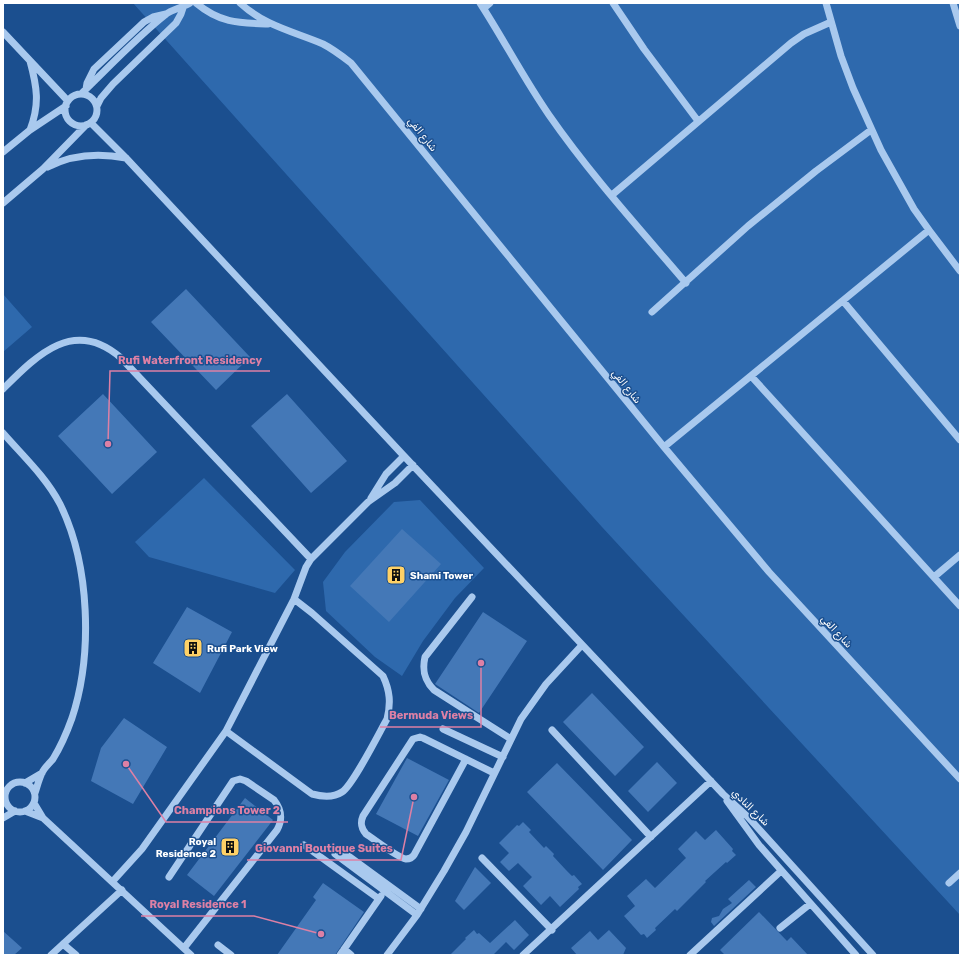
<svg xmlns="http://www.w3.org/2000/svg" width="963" height="958" font-family="Rubik,Vazirmatn,sans-serif">
	<rect width="100%" height="100%" fill="#1b4f8f"/>
	<!-- green -->
	<path fill="#2e69ad" d="M 133,3 L 960,3 L 960,915 L 602,527 Z
		M 3,294 L 32,327 L 3,352 Z
		M 204,478 L 295,570 L 275,593 L 149,557 L 135,542 Z
		M 420,500 L 484,568 L 455,598 L 423,641 L 402,676 L 375,657 L 326,611 L 323,582 L 345,552 L 394,502 Z"/>
	<!-- building -->
	<path fill="#4478b7" d="M 186,289 L 250,357 L 216,390 L 151,322 Z
		M 103,394 L 157,452 L 112,494 L 58,436 Z
		M 287,394 L 347,461 L 311,493 L 251,426 Z
		M 402,529 L 441,564 L 389,622 L 350,586 Z
		M 187,607 L 232,632 L 200,693 L 153,663 Z
		M 483,612 L 527,641 L 479,713 L 435,684 Z
		M 592,693 L 644,747 L 615,776 L 563,722 Z
		M 124,718 L 167,747 L 133,804 L 91,781 L 101,748 Z
		M 407,758 L 449,780 L 418,836 L 376,814 Z
		M 657,762 L 677,783 L 648,812 L 628,791 Z
		M 557,763 L 632,840 L 603,870 L 527,792 Z
		M 245,798 L 273,820 L 214,896 L 187,875 Z
		M 523,822 L 531,830 L 529,832 L 544,848 L 546,846 L 554,854 L 553,856 L 566,870 L 572,876 L 574,875 L 582,884 L 578,887 L 579,889 L 560,907 L 550,896 L 541,905 L 523,886 L 532,877 L 518,863 L 509,871 L 500,862 L 509,853 L 499,843 L 517,825 L 519,826 Z
		M 716,830 L 733,849 L 732,851 L 736,855 L 727,863 L 726,862 L 705,881 L 706,882 L 677,911 L 675,909 L 655,928 L 656,930 L 647,938 L 644,934 L 641,935 L 624,916 L 635,906 L 627,896 L 646,879 L 655,888 L 686,858 L 678,849 L 696,831 L 705,840 Z
		M 475,867 L 491,883 L 464,910 L 455,901 Z
		M 749,880 L 756,887 L 714,926 L 711,922 L 712,918 L 719,916 L 723,909 L 732,903 L 728,899 Z
		M 323,883 L 364,912 L 335,955 L 277,955 L 316,900 L 313,897 Z
		M 759,912 L 787,941 L 791,937 L 808,955 L 725,955 L 720,950 Z
		M 515,920 L 529,935 L 514,950 L 506,942 L 493,955 L 450,955 L 466,939 L 465,938 L 474,930 L 477,934 L 479,933 L 490,943 Z
		M 609,930 L 626,948 L 623,955 L 577,955 L 571,948 L 590,931 L 598,940 Z
		M 3,931 L 22,948 L 14,955 L 3,955 Z"/>
	<g fill="none" stroke-linecap="round" stroke-linejoin="round">
		<!-- minor -->
		<path stroke="#a9c9ee" stroke-width="7" d="M 196,3 C 220,23 238,23 268,24
			M 240,3 C 265,26 292,31 323,44 C 333,49 342,56 351,63 L 664,447 L 769,572 L 960,779
			M 480,3 C 504,40 524,79 549,115 C 590,174 639,228 686,283
			M 613,3 L 644,49 L 698,121
			M 826,3 L 841,56 L 853,88 L 881,150 L 914,209 L 929,230 L 960,271
			M 953,3 L 960,26
			M 484,8 L 490,3
			M 3,32 L 68,101
			M 30,61 C 37,87 40,104 30,130
			M 86,89 L 87,83 L 94,69 L 144,22 L 153,17 L 166,14
			M 82,93 C 109,67 136,38 165,15 C 172,9 182,8 190,3
			M65 110a16 16 0 1 1 32 0a16 16 0 1 1-32 0Z
			M 97,106 L 101,98 L 113,84 L 176,23 L 181,14 L 183,8
			M 91,123 L 126,158 L 404,456 L 723,794 L 748,817 L 873,955
			M 3,152 L 30,130 L 66,106
			M 48,167 C 73,154 99,153 126,158
			M 612,195 L 791,43 L 804,34 L 831,22
			M 3,203 L 43,169 L 86,125
			M 843,301 L 960,440
			M 652,312 L 748,226 L 816,171 L 871,130
			M 751,376 L 960,606
			M 3,389 C 37,355 74,317 121,358 L 311,559
			M 3,433 C 23,456 46,477 60,504 C 90,565 93,654 72,718 C 67,732 61,746 53,759 C 49,764 44,768 42,773 C 39,779 37,787 35,793
			M 664,447 L 929,230
			M 371,498 L 386,474 L 404,456
			M 934,577 L 960,555
			M 472,597 L 425,657 C 422,670 424,680 434,690 L 511,739
			M 443,729 L 503,757
			M 552,730 L 651,837
			M 226,731 L 312,794 C 323,797 333,798 342,792 C 353,785 379,733 387,719 C 391,703 390,691 383,676 L 312,613 L 294,599
			M 466,759 L 414,855 C 412,858 409,859 406,859 C 398,858 374,839 366,834 C 361,828 360,823 363,816 L 413,739 L 420,737 L 423,738 L 494,773
			M5 797a15 15 0 1 1 30 0a15 15 0 1 1-30 0Z
			M 25,783 L 42,773
			M 727,801 L 759,845 L 856,955
			M 34,803 L 43,818 L 191,955
			M 25,811 L 43,818
			M 3,818 L 15,811
			M 304,845 L 379,899
			M 339,849 L 421,909
			M 335,854 L 417,915
			M 482,858 L 552,930
			M 169,877 L 233,781 L 240,779 L 246,781 L 274,800 C 282,810 283,819 277,830 L 184,948
			M 113,881 L 142,849 L 226,731 L 294,599 L 306,567 L 311,559 L 368,502 L 395,483 L 413,465
			M 949,883 L 960,873
			M 780,928 L 810,904
			M 63,944 L 76,955
			M 218,945 L 231,955
			M 344,949 L 351,955
			M 51,955 L 122,890
			M 340,955 L 381,896
			M 387,955 L 417,915 L 444,871 L 466,832 L 521,719 L 546,684 L 582,645
			M 523,955 L 711,781
			M 690,955 L 781,871"/>
	</g>
	<!-- icons -->
	<defs>
		<symbol id="building-square" viewBox="-11 -11 22 22"><rect x="-9" y="-9" width="18" height="18" rx="4" fill="#ffd166" stroke="#1b4f8f"/><path d="M-4-6H4V6H1V3H-1V6H-4ZM-2.5-4.3h1.7v1.8h-1.7ZM.8-4.3h1.7v1.8H.8ZM-2.5-1h1.7V.8h-1.7ZM.8-1h1.7V.8H.8Z" fill="#111"/></symbol>
	</defs>
	<g fill-rule="evenodd">
		<use href="#building-square" x="385" y="564" width="22" height="22"/>
		<use href="#building-square" x="182" y="637" width="22" height="22"/>
		<use href="#building-square" x="219" y="836" width="22" height="22"/>
	</g>
	<g text-anchor="middle" stroke-width="3" stroke-linejoin="round" paint-order="stroke">
		<!-- street labels -->
		<g font-size="10" fill="#fff" stroke="#1b4f8f">
			<text transform="translate(423 134) rotate(51)" y="4">شارع الفي</text>
			<text transform="translate(627 386) rotate(51)" y="4">شارع الفي</text>
			<text transform="translate(837 631) rotate(47)" y="4">شارع الفي</text>
			<text transform="translate(751 807) rotate(44)" y="4">شارع النادي</text>
		</g>
		<!-- poi labels -->
		<g font-size="10" font-weight="bold" fill="#fff" stroke="#1b4f8f" text-anchor="start">
			<text x="410" y="579">Shami Tower</text>
			<text x="207" y="652">Rufi Park View</text>
			<text x="216" y="845" text-anchor="end">Royal<tspan x="216" dy="12">Residence 2</tspan></text>
		</g>
	</g>
	<!-- callouts -->
	<path fill="none" stroke="#dd80a5" stroke-width="1.5" d="M108 444L110 371H270M481 663L481 727H380M126 764L166 822H288M414 797L401 860H247M321 934L254 916H141"/>
	<g fill="#dd80a5" stroke="#1b4f8f" stroke-width="1.5">
		<circle cx="108" cy="444" r="4"/>
		<circle cx="481" cy="663" r="4"/>
		<circle cx="126" cy="764" r="4"/>
		<circle cx="414" cy="797" r="4"/>
		<circle cx="321" cy="934" r="4"/>
	</g>
	<g font-size="11" text-anchor="middle" font-weight="bold" fill="#dd80a5" stroke="#1b4f8f" stroke-width="3" stroke-linejoin="round" paint-order="stroke">
		<text x="190" y="364">Rufi Waterfront Residency</text>
		<text x="431" y="719">Bermuda Views</text>
		<text x="227" y="814">Champions Tower 2</text>
		<text x="324" y="852">Giovanni Boutique Suites</text>
		<text x="198" y="908">Royal Residence 1</text>
	</g>
	<!-- border -->
	<rect width="963" height="958" fill="none" stroke="#ffffff" stroke-width="8"/>
</svg>
